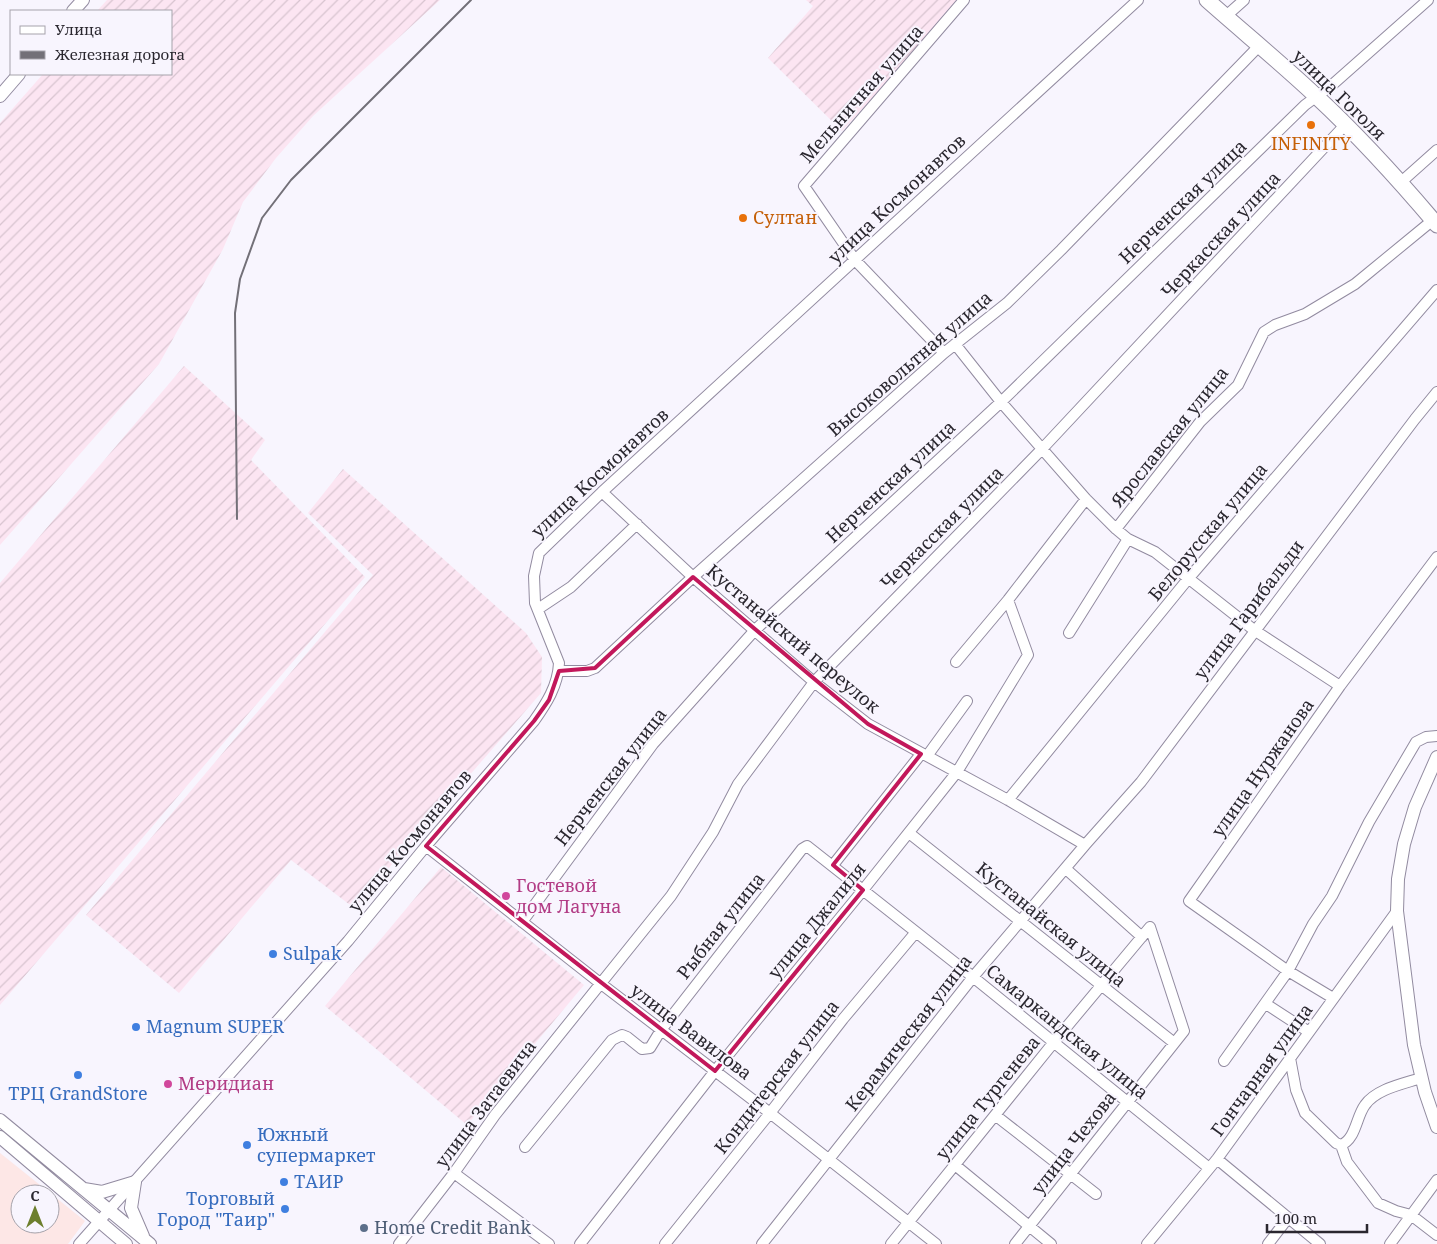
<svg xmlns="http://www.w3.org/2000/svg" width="1437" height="1244" font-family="'Noto Serif',serif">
	<defs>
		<pattern id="industrial-furrows" width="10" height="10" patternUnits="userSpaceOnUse" patternTransform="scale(1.25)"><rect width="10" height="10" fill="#fce5f2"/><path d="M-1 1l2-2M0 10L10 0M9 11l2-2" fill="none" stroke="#d8c4d0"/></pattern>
	</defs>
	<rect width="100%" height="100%" fill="#f8f5fe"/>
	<!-- commercial -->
	<path fill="#fde7e6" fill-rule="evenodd" d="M 0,1153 L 85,1221 L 68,1244 L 0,1244 ZM 20,1194 L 50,1194 L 50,1224 L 20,1224 Z"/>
	<!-- industrial -->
	<path fill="url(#industrial-furrows)" d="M 107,0 L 440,0 L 313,116 L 276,158 L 243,202 L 223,249 L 159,364 L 0,545 L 0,123 L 43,74 L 171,74 L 171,11 L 97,11 Z
		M 806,0 L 962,0 L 842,131 L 768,58 L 813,6 Z
		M 184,366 L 265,440 L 251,460 L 365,577 L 0,1005 L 0,583 Z
		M 343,469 L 526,633 L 542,657 L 541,693 L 354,908 L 291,860 L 179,993 L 86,915 L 373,575 L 308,513 Z
		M 441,867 L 584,985 L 467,1125 L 325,1006 Z"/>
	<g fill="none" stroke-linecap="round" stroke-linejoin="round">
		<defs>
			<path id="minor" d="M 1226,16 L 1244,0
				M 1400,183 L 1437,150
				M 955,344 L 1001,402 L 1086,499 L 1116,529 L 1128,539 L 1155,552 L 1254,630 L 1340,686
				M 944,353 L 855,260 L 804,186 L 964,0
				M 602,492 L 693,577 L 814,682 L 868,724 L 1008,800 L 1085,845
				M 1116,529 L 1200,422 L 1238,385 L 1264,332 L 1275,325 L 1305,314 L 1355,284 L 1433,220
				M 538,609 L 571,587 L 637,524
				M 1069,633 L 1128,539
				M 956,662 L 1008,600 L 1086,499
				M 559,671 L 587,671 L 595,668 L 693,577 L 944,353 L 1007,303 L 1061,250 L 1260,45
				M 927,756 L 967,701
				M 1008,800 L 1188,579 L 1437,290
				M 909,833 L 1173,1042
				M 426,846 L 600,983 L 770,1113 L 936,1244
				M 833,865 L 921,754
				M 1066,869 L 1142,937
				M 522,922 L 653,744 L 755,630 L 1001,402 L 1305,105 L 1332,85 L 1428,0
				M 1333,998 L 1288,971 L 1189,901 L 1340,686 L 1437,557
				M 1266,1004 L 1309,1032
				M 1290,1058 L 1296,1090 L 1305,1113 L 1336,1143 L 1341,1145 C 1356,1139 1356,1117 1365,1105 C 1376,1089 1403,1084 1421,1078
				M 1224,1061 L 1288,971 L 1313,924 L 1332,896 L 1369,822 L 1416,742 L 1426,737 L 1437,736
				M 995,1115 L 1096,1194
				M 1341,1145 L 1347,1162 L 1378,1203 L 1396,1211 L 1411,1215 L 1437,1235
				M 525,1147 L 612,1040 L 622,1035 L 627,1037 L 642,1049 L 650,1048 L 661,1030 L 802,849 L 807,846 L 973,977 L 1209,1168
				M 1217,1159 L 1320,1244
				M 955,1165 L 1051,1244
				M 454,1173 L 549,1244
				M 79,1244 L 348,941 L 426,846 L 534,721 C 546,704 558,686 559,663 L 535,603 L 534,576 L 539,553 L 602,492 L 1138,0
				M 399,1244 L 454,1173 L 495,1115 L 671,896 L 713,832 L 738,784 L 814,682 L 1042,449 L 1345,125
				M 580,1244 L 715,1071 L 863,890 L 957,772 L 1028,655 L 1008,600
				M 665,1244 L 770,1113 L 843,1019 L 916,932
				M 762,1244 L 973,977 L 1085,845 L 1141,782 L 1415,419 L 1437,392
				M 891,1244 L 1054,1042 L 1150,927
				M 1015,1244 L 1184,1031 L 1150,927
				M 1147,1244 L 1217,1159 L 1397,911
				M 1268,1244 L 1288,1218
				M 1390,1244 L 1437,1180"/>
			<path id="major" d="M 73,11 L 83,0
				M 0,96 L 19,74
				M 1437,757 L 1415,807 L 1404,844 L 1398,879 L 1397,911 L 1414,1045 L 1425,1092 L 1437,1127
				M 0,1120 L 150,1244
				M 0,1137 L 126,1244
				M 84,1189 L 102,1192 L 135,1182 L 131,1208 L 143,1236"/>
			<path id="highway" d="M 1207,0 C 1243,32 1281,63 1316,96 C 1359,136 1399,180 1437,225"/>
		</defs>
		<!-- minor casing -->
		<use href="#minor" stroke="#928ba0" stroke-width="12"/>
		<!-- major casing -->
		<use href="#major" stroke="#928ba0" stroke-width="14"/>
		<!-- highway casing -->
		<use href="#highway" stroke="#928ba0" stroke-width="17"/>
		<!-- minor -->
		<use href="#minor" stroke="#fff" stroke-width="10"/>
		<!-- major -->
		<use href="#major" stroke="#fff" stroke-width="12"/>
		<!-- highway -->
		<use href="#highway" stroke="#fff" stroke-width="15"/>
		<!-- rail -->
		<path stroke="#737078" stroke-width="2" d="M 237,519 L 235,313 L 240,279 L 262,218 L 291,180 L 471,0"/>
	</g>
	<!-- marked area -->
	<path fill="none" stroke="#c2185b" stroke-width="4" stroke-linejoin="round" d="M 693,577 L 868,724 L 921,754 L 833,865 L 863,890 L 715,1071 L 426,846 L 534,721 L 549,700 L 559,671 L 595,668 Z"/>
	<!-- markers -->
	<g fill="#e8710a" stroke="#f8f5fe" stroke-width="2">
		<circle cx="1311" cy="125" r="5"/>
		<circle cx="743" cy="218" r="5"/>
	</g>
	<g fill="#d1479c" stroke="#f8f5fe" stroke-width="2">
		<circle cx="506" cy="896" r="5"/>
		<circle cx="168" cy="1084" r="5"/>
	</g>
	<g fill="#3f7fe0" stroke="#f8f5fe" stroke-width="2">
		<circle cx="273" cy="954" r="5"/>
		<circle cx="136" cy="1027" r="5"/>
		<circle cx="78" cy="1075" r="5"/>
		<circle cx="247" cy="1145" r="5"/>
		<circle cx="284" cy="1182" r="5"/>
		<circle cx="285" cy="1209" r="5"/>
	</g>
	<circle fill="#5c6f8a" stroke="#f8f5fe" stroke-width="2" cx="364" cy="1228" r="5"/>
	<g text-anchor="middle" stroke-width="4" stroke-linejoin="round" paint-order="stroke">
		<!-- street labels -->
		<g font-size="18" fill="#2a272f" stroke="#f8f5fe">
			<text transform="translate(862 94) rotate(-49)" y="6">Мельничная улица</text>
			<text transform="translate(1339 95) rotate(44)" y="6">улица Гоголя</text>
			<text transform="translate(897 199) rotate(-43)" y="6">улица Космонавтов</text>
			<text transform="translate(1183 202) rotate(-44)" y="6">Нерченская улица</text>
			<text transform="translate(1221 235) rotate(-47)" y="6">Черкасская улица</text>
			<text transform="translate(910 364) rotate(-41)" y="6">Высоковольтная улица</text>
			<text transform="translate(1170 437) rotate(-51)" y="6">Ярославская улица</text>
			<text transform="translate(600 473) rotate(-43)" y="6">улица Космонавтов</text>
			<text transform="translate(891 482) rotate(-43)" y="6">Нерченская улица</text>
			<text transform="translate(942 528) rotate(-45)" y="6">Черкасская улица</text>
			<text transform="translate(1208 532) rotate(-50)" y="6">Белорусская улица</text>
			<text transform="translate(1249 610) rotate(-53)" y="6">улица Гарибальди</text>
			<text transform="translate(793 639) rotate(40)" y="6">Кустанайский переулок</text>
			<text transform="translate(1263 768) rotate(-55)" y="6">улица Нуржанова</text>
			<text transform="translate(611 777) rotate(-52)" y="6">Нерченская улица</text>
			<text transform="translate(410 841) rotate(-50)" y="6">улица Космонавтов</text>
			<text transform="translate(817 921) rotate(-51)" y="6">улица Джалиля</text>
			<text transform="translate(1051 925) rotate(39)" y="6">Кустанайская улица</text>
			<text transform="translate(721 926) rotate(-52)" y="6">Рыбная улица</text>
			<text transform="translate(691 1032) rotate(37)" y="6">улица Вавилова</text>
			<text transform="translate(1067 1032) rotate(39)" y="6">Самаркандская улица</text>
			<text transform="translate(909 1033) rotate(-52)" y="6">Керамическая улица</text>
			<text transform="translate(1262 1070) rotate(-54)" y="6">Гончарная улица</text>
			<text transform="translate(777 1077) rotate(-52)" y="6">Кондитерская улица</text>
			<text transform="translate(988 1098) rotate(-51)" y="6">улица Тургенева</text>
			<text transform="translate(486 1104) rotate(-53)" y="6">улица Затаевича</text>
			<text transform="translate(1074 1143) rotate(-52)" y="6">улица Чехова</text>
		</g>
		<!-- food labels -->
		<g font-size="18" fill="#c56008" stroke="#f8f5fe">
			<text x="1311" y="150">INFINITY</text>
			<text x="753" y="224" text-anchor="start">Султан</text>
		</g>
		<!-- hotel labels -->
		<g font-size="18" fill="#b23c85" stroke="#f8f5fe" text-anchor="start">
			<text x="516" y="892">Гостевой<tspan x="516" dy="21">дом Лагуна</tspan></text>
			<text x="178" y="1090">Меридиан</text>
		</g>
		<!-- shop labels -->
		<g font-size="18" fill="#366cbe" stroke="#f8f5fe" text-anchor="start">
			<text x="283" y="960">Sulpak</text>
			<text x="146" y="1033">Magnum SUPER</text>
			<text x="78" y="1100" text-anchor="middle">ТРЦ GrandStore</text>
			<text x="257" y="1141">Южный<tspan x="257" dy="21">супермаркет</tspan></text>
			<text x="294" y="1188">ТАИР</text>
			<text x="275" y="1205" text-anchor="end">Торговый<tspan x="275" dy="21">Город "Таир"</tspan></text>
		</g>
		<!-- service labels -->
		<g font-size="18" fill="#4e5e75" stroke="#f8f5fe" text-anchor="start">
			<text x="374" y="1234">Home Credit Bank</text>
		</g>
	</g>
	<!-- legend -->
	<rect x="10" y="10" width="162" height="65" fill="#f8f5fe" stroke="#a6a3ab"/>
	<rect x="20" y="26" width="25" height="8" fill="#ffffff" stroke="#a6a3ab"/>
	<text x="55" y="35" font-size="15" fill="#2a272f">Улица</text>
	<rect x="20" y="51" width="25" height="8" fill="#737078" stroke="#a6a3ab"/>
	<text x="55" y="60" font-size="15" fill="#2a272f">Железная дорога</text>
	<!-- north arrow -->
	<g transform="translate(35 1209)"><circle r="24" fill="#f8f5fe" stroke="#a6a3ab"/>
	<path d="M0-4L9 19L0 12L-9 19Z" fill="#6d7f2e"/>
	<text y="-8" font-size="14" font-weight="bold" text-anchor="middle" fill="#2a272f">С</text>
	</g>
	<!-- scale -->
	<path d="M1267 1224v8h100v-8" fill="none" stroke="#2a272f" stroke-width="2.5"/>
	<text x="1274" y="1224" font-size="15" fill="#2a272f" stroke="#f8f5fe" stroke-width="4" paint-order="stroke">100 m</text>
</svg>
